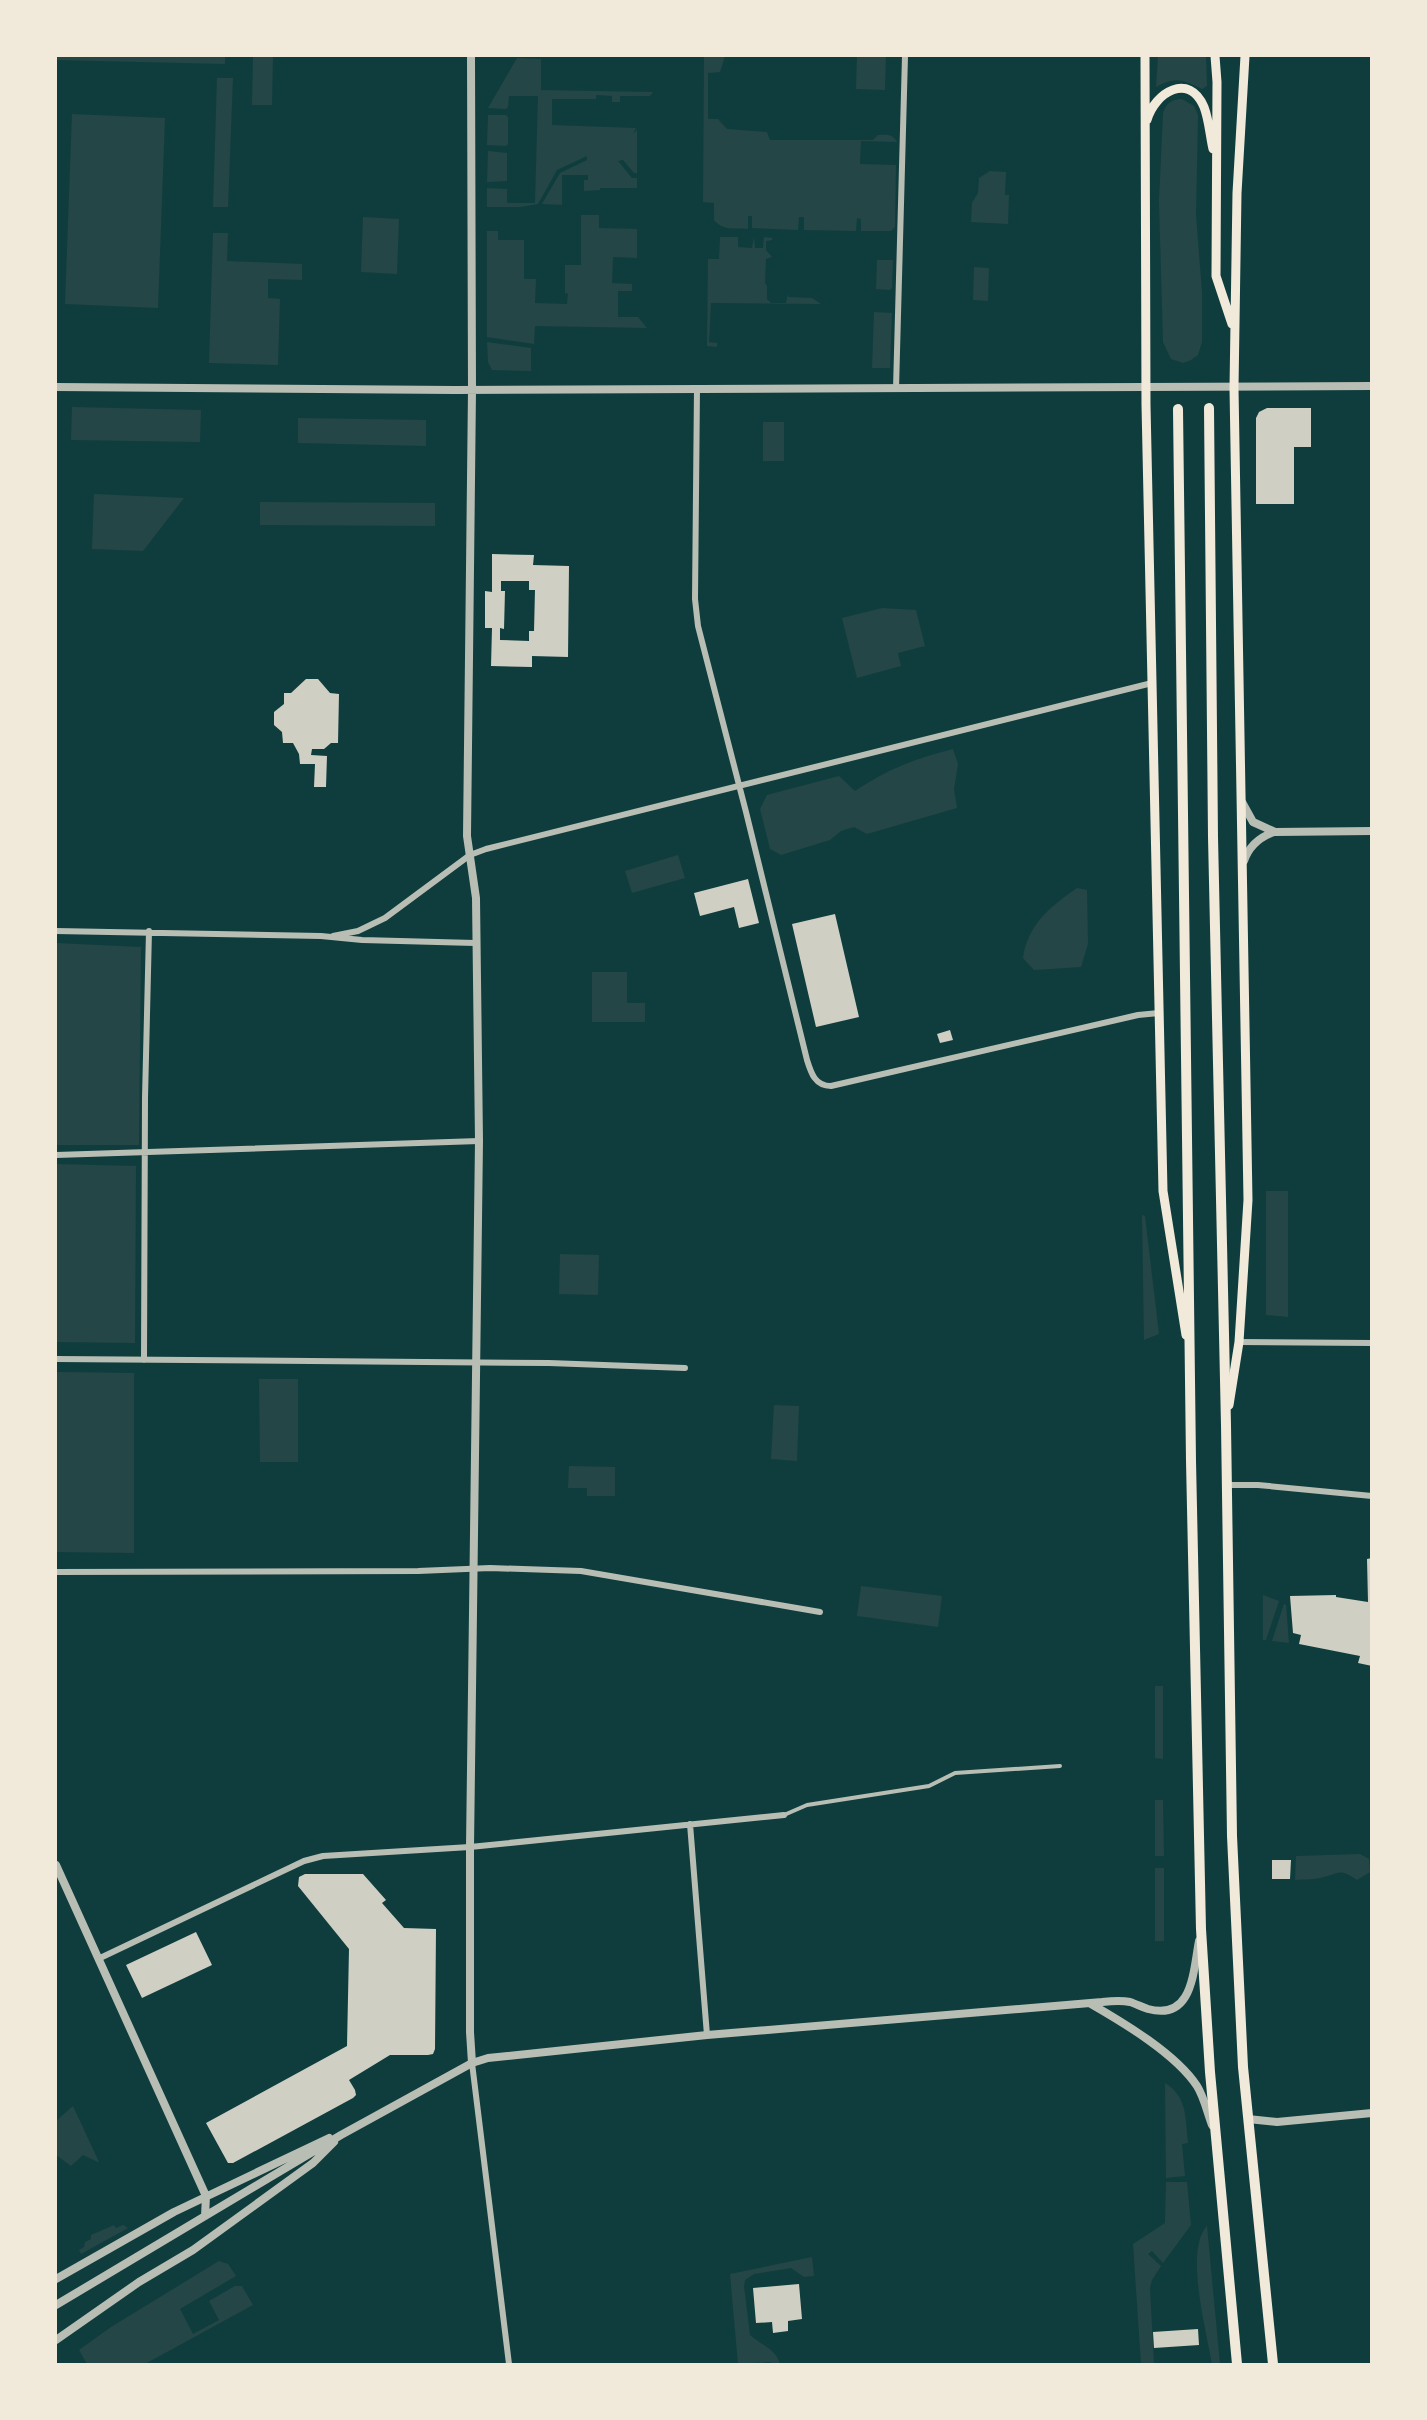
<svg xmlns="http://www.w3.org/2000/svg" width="1427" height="2420" font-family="Manrope,sans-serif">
	<rect width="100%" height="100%" fill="#0f3d3e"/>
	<!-- green -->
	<path fill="#244646" d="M 56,56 L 225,56 L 225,64 L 56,60 Z
		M 253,56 L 273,56 L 272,105 L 252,105 Z
		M 704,56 L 725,56 L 720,72 L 708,73 L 708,119 L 718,119 L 727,129 L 767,132 L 770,140 L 873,140 L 878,135 C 886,135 892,133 897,142 L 861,141 L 860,164 L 896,165 L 895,227 L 891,231 L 861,231 L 861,219 L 857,218 L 856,231 L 804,230 L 804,217 L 799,217 L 798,230 L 752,228 L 752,216 L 748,216 L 748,229 C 735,228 723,231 714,220 L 714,203 L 703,202 Z
		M 857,56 L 886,56 L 885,90 L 856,89 Z
		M 1158,56 L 1206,56 L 1207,86 L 1202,89 C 1183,80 1177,76 1156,87 Z
		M 517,58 L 541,59 L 541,90 L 653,92 L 650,96 L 620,96 L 620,102 L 612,102 L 612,96 L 596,95 L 596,99 L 552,99 L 552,125 L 636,128 L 633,134 L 637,130 L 637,173 L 634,173 L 623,160 L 618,161 L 632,178 L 637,178 L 637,188 L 600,188 L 600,190 L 584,191 L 584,180 L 588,180 L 588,175 L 562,175 L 562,205 L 542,204 L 560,173 L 587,160 L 587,156 L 557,170 L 538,204 L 520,207 L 487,207 L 487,188 L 507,189 L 507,203 L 535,203 L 538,96 L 509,96 L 508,107 L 506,109 L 488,108 Z
		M 217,78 L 233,78 L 228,207 L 213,207 Z
		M 1182,99 L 1194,106 L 1198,115 L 1196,215 L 1202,292 L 1202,342 L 1198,355 L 1191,360 L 1183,363 L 1171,359 L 1163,342 L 1159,201 L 1163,114 C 1165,104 1172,99 1182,99 Z
		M 72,114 L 165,118 L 158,308 L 65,304 Z
		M 488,115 L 506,115 L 508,117 L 508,144 L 506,146 L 487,145 Z
		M 488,151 L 507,153 L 507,181 L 487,182 Z
		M 990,171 L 1006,172 L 1005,195 L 1009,195 L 1008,224 L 971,222 L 972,203 L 978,193 L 979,178 Z
		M 581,215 L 599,215 L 599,228 L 637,229 L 637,258 L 613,257 L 612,283 L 632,284 L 632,291 L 618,291 L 618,317 L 638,317 L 647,328 L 535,326 L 534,344 L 487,337 L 487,231 L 498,231 L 498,240 L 524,240 L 524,279 L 536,279 L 535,303 L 567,304 L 568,294 L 565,293 L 565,265 L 581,265 Z
		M 363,217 L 399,219 L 397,274 L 361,272 Z
		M 213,233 L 228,233 L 227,261 L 302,264 L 302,280 L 268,279 L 268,298 L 280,299 L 278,365 L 209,363 Z
		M 720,237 L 738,237 L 738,247 L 752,248 L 754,237 L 755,248 L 763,248 L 764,237 L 772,238 L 772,240 L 766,241 L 766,250 L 772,257 L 766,259 L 765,283 L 767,286 L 767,299 L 771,303 L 786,303 L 788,293 L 788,297 L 812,298 L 821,304 L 711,303 L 709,342 L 717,343 L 717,347 L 707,346 L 708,259 L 719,259 Z
		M 877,260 L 893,260 L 892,288 L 890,290 L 876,289 Z
		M 974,267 L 989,268 L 988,301 L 973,300 Z
		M 874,312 L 892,313 L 890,368 L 872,368 Z
		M 487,342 L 531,348 L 531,371 L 492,370 L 488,362 Z
		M 72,407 L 201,410 L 200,442 L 71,440 Z
		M 298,418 L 426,420 L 426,446 L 298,443 Z
		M 763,422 L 784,422 L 784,461 L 763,461 Z
		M 94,494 L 184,498 L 143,551 L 92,549 Z
		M 260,502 L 435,503 L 435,526 L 260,525 Z
		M 882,608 L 916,610 L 925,646 L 898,653 L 901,666 L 857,678 L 842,618 Z
		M 953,749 L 958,764 L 954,789 L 957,808 L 867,834 L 854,827 L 841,831 L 830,840 L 781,855 L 770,849 L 760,809 L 767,795 L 839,776 L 855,791 C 888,769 914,759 953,749 Z
		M 678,855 L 685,878 L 632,893 L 625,871 Z
		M 1077,888 L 1087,890 L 1088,944 L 1081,967 L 1034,970 L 1023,958 C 1028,924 1050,907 1077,888 Z
		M 56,943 L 141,947 L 139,1145 L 56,1145 Z
		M 592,972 L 627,972 L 627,1003 L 645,1003 L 645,1022 L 592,1022 Z
		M 56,1164 L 136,1166 L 135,1343 L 56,1342 Z
		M 1266,1191 L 1288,1191 L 1288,1317 L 1266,1315 Z
		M 1142,1215 L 1145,1216 L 1159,1334 L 1144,1340 Z
		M 560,1254 L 599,1255 L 598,1295 L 559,1294 Z
		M 56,1372 L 134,1373 L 134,1553 L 56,1552 Z
		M 259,1379 L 298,1379 L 298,1462 L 260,1462 Z
		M 774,1405 L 799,1406 L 797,1461 L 771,1459 Z
		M 569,1466 L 615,1467 L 615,1496 L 587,1496 L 587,1488 L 568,1488 Z
		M 861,1586 L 942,1596 L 938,1627 L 857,1616 Z
		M 1263,1595 L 1279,1601 L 1266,1640 L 1263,1640 Z
		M 1284,1604 L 1286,1605 L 1289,1643 L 1272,1641 Z
		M 1155,1686 L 1163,1686 L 1163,1759 L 1155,1758 Z
		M 1155,1800 L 1163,1800 L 1164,1856 L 1155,1856 Z
		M 1360,1854 L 1369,1859 L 1370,1872 L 1357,1880 C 1339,1867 1339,1874 1320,1878 C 1312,1880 1303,1879 1295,1880 L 1296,1856 Z
		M 1155,1868 L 1164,1868 L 1164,1941 L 1155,1941 Z
		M 1165,2083 C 1188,2097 1185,2119 1188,2143 L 1182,2144 L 1185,2176 L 1166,2178 Z
		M 73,2106 L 99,2162 L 98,2162 L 83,2155 L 71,2166 L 56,2155 L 56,2121 Z
		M 1166,2182 L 1187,2182 L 1191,2225 L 1163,2263 L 1152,2251 L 1148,2254 L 1161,2266 L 1152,2280 L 1150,2288 L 1154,2364 L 1141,2364 L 1133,2244 L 1165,2223 Z
		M 114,2225 L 116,2228 L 123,2225 L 128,2228 L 81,2254 L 79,2250 L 84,2247 L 85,2242 L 91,2239 L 91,2235 Z
		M 1207,2226 L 1220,2364 L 1212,2364 C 1207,2333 1184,2250 1207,2226 Z
		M 812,2257 L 814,2276 L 804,2277 L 791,2268 L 754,2274 L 745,2280 L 744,2286 L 750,2335 C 761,2345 776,2349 780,2364 L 771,2364 L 771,2362 L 738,2364 L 730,2274 Z
		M 219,2261 L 228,2264 L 236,2276 L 180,2309 L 193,2334 L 219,2320 L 209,2301 L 235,2286 L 242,2286 L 253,2305 L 145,2364 L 87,2364 L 79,2350 L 111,2327 Z"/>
	<!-- building -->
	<path fill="#cfcfc3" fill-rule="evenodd" d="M 1267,408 L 1311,408 L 1311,447 L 1294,447 L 1294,504 L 1256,504 L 1256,418 L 1259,412 Z
		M 492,554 L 534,555 L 533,565 L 569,566 L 568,657 L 532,656 L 532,667 L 491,666 L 492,628 L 485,628 L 485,591 L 492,592 ZM 501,581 L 529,581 L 529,590 L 535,590 L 534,631 L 529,631 L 529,641 L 500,640 L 500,628 L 504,629 L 505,591 L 501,591 Z
		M 306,679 L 318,679 L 330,693 L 339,694 L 338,743 L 331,743 L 324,749 L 312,749 L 311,755 L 327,756 L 326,787 L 314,787 L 315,764 L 300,764 L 299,754 L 293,743 L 283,743 L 282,732 L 274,725 L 274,712 L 284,704 L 284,693 L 291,693 Z
		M 748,879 L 759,923 L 739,928 L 734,907 L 700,916 L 694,893 Z
		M 835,914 L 859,1017 L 816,1027 L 792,924 Z
		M 950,1030 L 953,1040 L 940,1043 L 937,1034 Z
		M 1372,1558 L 1372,1666 L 1358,1663 L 1360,1656 L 1299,1644 L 1301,1635 L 1293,1633 L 1290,1596 L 1336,1595 L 1336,1597 L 1368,1602 L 1367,1559 Z
		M 1272,1860 L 1291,1860 L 1290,1879 L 1272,1879 Z
		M 305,1874 L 363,1874 L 386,1900 L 382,1903 L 404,1928 L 436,1929 L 435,2049 L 433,2054 L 428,2055 L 390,2055 L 349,2080 L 355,2090 L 356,2095 L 353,2098 L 233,2163 L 228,2163 L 206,2123 L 347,2046 L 349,1949 L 298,1886 L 299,1877 Z
		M 196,1932 L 212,1965 L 142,1998 L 126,1965 Z
		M 799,2284 L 802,2319 L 788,2321 L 788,2331 L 773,2333 L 772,2322 L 756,2323 L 753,2288 Z
		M 1198,2329 L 1199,2345 L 1154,2348 L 1153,2332 Z"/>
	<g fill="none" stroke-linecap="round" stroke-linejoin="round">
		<!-- service -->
		<path stroke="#b8beb3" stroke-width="4" d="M 784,1815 L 807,1805 L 929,1786 L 955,1773 L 1060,1766"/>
		<!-- minor -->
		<path stroke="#b8beb3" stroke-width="6" d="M 697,388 L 695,599 L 698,626 L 746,812 L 807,1060 C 811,1073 815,1086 831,1086 L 1138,1015 L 1159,1013
			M 896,389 L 905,56
			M 56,931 L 321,936 L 362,940 L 475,943
			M 333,936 L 358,931 L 385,918 L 470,855 L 486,849 L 1152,683
			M 56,1155 L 479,1141
			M 1239,1342 L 1372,1343
			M 56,1359 L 549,1363 L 685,1368
			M 144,1360 L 145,1098 L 149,931
			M 1226,1485 L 1258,1485 L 1372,1496
			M 56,1572 L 418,1571 L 490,1568 L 581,1571 L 820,1612
			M 690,1824 L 707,2035
			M 98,1959 L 304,1861 L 323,1856 L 470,1847 L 784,1815
			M 472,2063 L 509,2364"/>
		<!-- tertiary -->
		<path stroke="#b8beb3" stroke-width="8" d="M 471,56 L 472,390 L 467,836 L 476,898 L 479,1141 L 470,1847 L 470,2032 L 472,2063
			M 56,387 L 455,390 L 1372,386
			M 1242,802 L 1253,822 L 1275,832 L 1372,831
			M 1244,861 C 1249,846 1260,837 1274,832
			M 56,1865 L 206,2196 L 205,2216
			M 1091,2004 C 1124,2023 1176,2054 1197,2086 C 1204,2097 1207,2112 1212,2125
			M 1248,2119 L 1277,2122 L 1372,2113
			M 56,2279 L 174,2212 L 329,2138
			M 56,2305 L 341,2135 L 472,2063 L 488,2058 L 707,2035 L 1102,2002 C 1111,2001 1121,2000 1130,2002 C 1136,2004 1142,2007 1148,2009 C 1193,2021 1193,1972 1199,1941
			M 56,2340 L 139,2282 L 193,2250 L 313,2163 L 334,2142"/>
		<!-- secondary -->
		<path stroke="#f1e9da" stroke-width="9" d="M 1145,56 L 1146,405 L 1163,1191 L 1186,1335
			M 1215,56 L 1217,82 L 1216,276 L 1232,324
			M 1147,120 C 1155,92 1189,72 1204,107 C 1209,120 1210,136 1213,149
			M 1229,1405 L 1239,1342 L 1248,1200 L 1234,388 L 1237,193 L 1245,56"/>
		<!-- primary -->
		<path stroke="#f1e9da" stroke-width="10" d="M 1209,408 L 1213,837 L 1226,1425 L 1232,1836 L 1243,2067 L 1273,2364
			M 1178,409 L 1191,1461 L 1201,1929 L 1210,2072 L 1237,2364"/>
	</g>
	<!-- border -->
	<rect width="1427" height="2420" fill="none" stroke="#f1e9da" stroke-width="114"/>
</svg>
